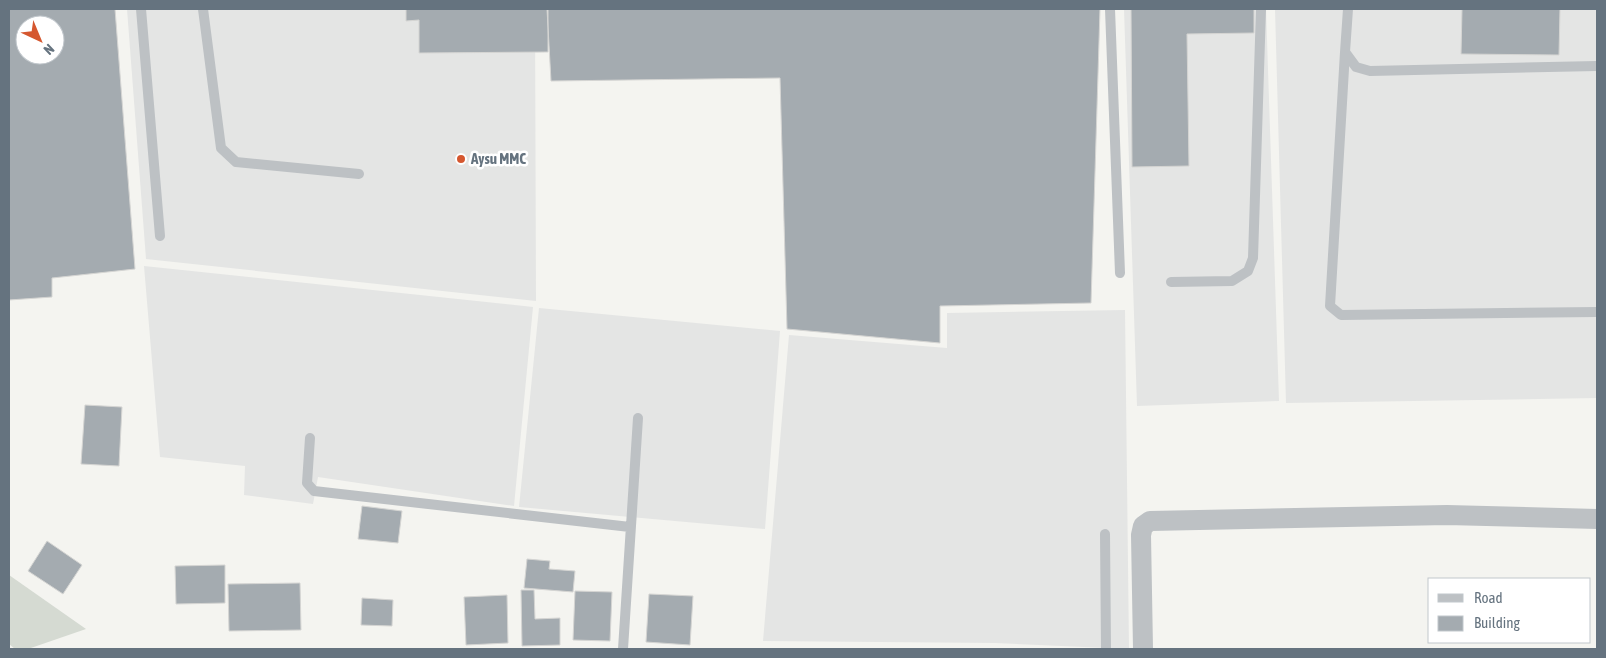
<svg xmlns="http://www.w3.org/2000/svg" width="1606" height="658" font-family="'Asap Condensed',sans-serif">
	<rect width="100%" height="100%" fill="#f4f4f0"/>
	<!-- built -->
	<path fill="#e4e5e4" d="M 127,9 L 535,9 L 536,301 L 146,259 Z
		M 1124,9 L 1266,9 L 1279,401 L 1137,406 Z
		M 1275,9 L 1597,9 L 1597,398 L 1286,403 Z
		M 144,266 L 533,307 L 514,506 L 318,477 L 313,504 L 244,495 L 245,466 L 160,457 Z
		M 539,308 L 780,331 L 765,529 L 519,507 Z
		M 1125,310 L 1129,649 L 995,643 L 763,641 L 789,335 L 947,348 L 947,313 Z"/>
	<!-- green -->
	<path fill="#d5dad2" d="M 9,575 L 86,629 L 28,649 L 15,649 L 9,644 Z"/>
	<!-- building -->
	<path fill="#a4abb0" stroke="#d5d5d3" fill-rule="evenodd" d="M 9,9 L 115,9 L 135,269 L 52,278 L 52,297 L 9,300 ZM 25,25 L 55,25 L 55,55 L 25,55 Z
		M 406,9 L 548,9 L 548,52 L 419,53 L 419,20 L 406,21 Z
		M 547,9 L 1100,9 L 1091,303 L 940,306 L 940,343 L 787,329 L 780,78 L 551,81 Z
		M 1131,9 L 1254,9 L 1254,33 L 1187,34 L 1189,166 L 1132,167 Z
		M 1462,9 L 1560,9 L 1559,55 L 1461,54 Z
		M 85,405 L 122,407 L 119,466 L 81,464 Z
		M 362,506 L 402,511 L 398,543 L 358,539 Z
		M 47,541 L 82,565 L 63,594 L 28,571 Z
		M 527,559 L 550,561 L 549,569 L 575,571 L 573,592 L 524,588 Z
		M 225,565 L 225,603 L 176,604 L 175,566 Z
		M 300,583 L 301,630 L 229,631 L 228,584 Z
		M 521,590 L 534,590 L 535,619 L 560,618 L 560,645 L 522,646 Z
		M 575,591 L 612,592 L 610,641 L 573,640 Z
		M 649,594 L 693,596 L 690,645 L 646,642 Z
		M 507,595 L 508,643 L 466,645 L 464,597 Z
		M 362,598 L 393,600 L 392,626 L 361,625 Z"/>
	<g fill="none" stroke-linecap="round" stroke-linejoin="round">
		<!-- lane -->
		<path stroke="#bdc1c4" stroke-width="10" d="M 141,9 L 160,236
			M 203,9 L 221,148 L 236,162 L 359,174
			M 1110,9 L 1120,273
			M 1348,9 L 1345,52 L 1356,67 L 1370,71 L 1597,66
			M 1345,52 L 1330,306 L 1341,315 L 1597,312
			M 1171,282 L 1232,281 L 1248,271 L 1253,258 L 1261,9
			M 310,438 L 307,483 L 314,491 L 630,527
			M 1105,534 L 1106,649
			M 623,649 L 638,418"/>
		<!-- street -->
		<path stroke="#bdc1c4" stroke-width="20" d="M 1143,649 L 1141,535 L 1143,526 L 1150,521 L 1447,515 L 1597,519"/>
	</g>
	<!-- markers -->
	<circle fill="#d5572f" stroke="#fff" stroke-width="2" cx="461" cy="159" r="5"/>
	<g text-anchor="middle" stroke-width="5" stroke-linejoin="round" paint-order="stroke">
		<!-- poi labels -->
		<g font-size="15" font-weight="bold" fill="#65737f" stroke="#fff" text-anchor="start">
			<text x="471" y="164">Aysu MMC</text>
		</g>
	</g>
	<!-- border -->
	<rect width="1606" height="658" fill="none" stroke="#65737f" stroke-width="20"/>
	<!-- legend -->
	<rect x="1428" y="578" width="162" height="65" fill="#ffffff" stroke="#c1c7cc"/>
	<rect x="1438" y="594" width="25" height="8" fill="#bdc1c4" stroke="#c1c7cc"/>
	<text x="1474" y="603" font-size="15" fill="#65737f">Road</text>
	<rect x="1438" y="616" width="25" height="15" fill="#a4abb0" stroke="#c1c7cc"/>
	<text x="1474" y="628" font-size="15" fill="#65737f">Building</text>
	<!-- north arrow -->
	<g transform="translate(40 40) rotate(136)"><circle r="24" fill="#ffffff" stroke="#c1c7cc"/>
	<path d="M0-4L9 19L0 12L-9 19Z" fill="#d5572f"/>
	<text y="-8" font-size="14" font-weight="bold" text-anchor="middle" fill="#65737f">N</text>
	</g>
</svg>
